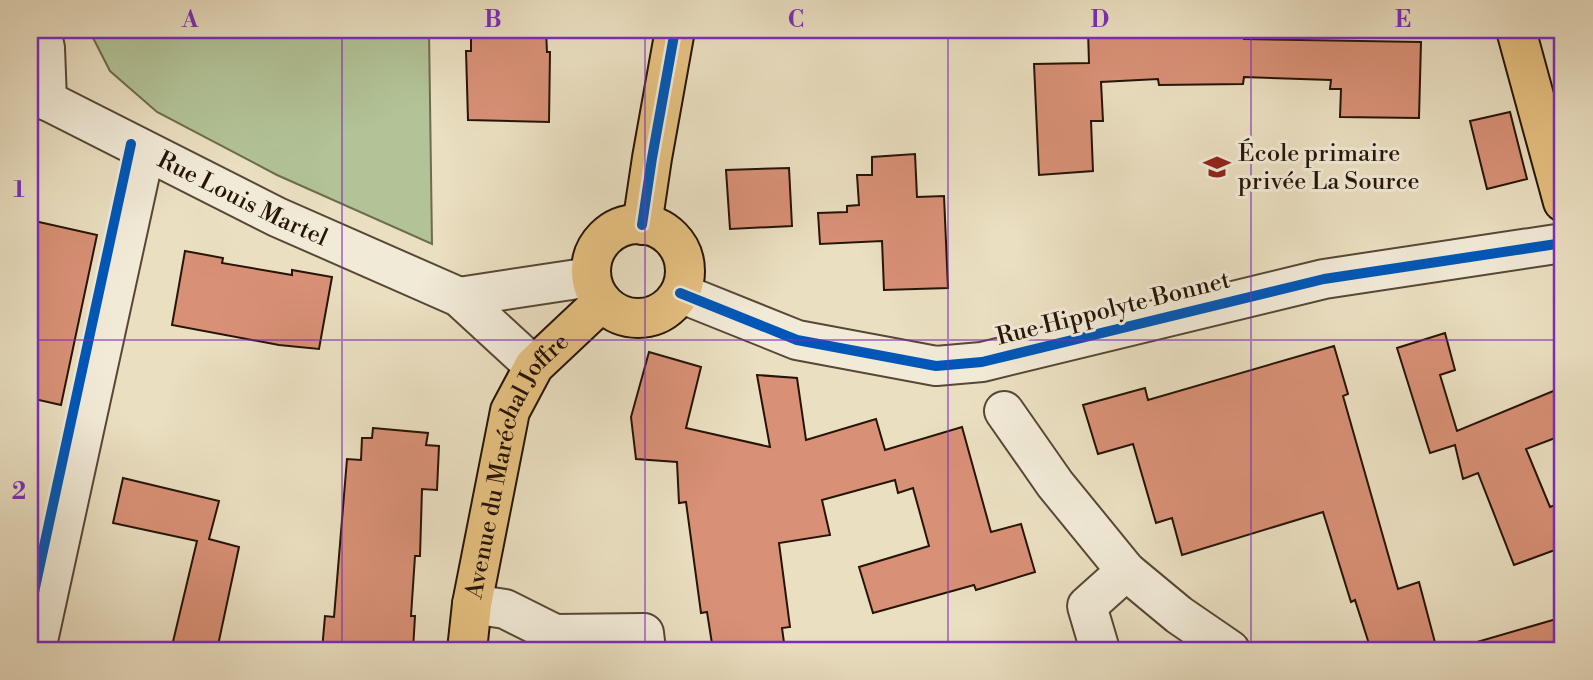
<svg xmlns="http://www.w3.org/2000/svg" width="1593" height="680" font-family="'Libre Bodoni',serif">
	<rect width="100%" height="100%" fill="#eadfc1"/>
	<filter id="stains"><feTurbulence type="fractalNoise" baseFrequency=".00286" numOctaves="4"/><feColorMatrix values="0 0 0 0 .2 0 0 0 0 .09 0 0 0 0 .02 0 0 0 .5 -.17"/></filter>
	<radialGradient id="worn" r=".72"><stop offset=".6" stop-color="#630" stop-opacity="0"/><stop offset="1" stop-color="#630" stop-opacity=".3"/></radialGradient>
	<!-- green -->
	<path fill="#b2c397" stroke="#6c6c4e" stroke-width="2" d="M 89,30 L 429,30 L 432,244 L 277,175 L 157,112 L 110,71 Z"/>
	<!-- building -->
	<path fill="#d89076" stroke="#261405" stroke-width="2" d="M 471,30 L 546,30 L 547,52 L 550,52 L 549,122 L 468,120 L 466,51 L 471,51 Z
		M 1099,30 L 1244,30 L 1244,39 L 1421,42 L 1419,118 L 1340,117 L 1341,89 L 1330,89 L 1331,80 L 1244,77 L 1243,84 L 1159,85 L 1158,79 L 1101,82 L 1103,121 L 1091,121 L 1093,171 L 1039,175 L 1034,64 L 1089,63 L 1088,31 L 1099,32 Z
		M 1510,112 L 1527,179 L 1487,189 L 1470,121 Z
		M 915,154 L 917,197 L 944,196 L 948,288 L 884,290 L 882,241 L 820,244 L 818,213 L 847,212 L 847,206 L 859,205 L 857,175 L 872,175 L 872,157 Z
		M 789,168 L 792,226 L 730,229 L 726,170 Z
		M 30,220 L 97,235 L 61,405 L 30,398 Z
		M 185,251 L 223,258 L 222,263 L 292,275 L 292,270 L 332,277 L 319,349 L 279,345 L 172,325 Z
		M 1445,333 L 1455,370 L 1440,375 L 1457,431 L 1563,387 L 1563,435 L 1526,449 L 1550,507 L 1563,502 L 1563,547 L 1514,565 L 1478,473 L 1463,479 L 1455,445 L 1430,453 L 1397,348 Z
		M 1334,346 L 1348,394 L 1343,396 L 1398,589 L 1419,582 L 1437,650 L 1371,650 L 1355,600 L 1351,602 L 1323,512 L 1182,555 L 1172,518 L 1156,523 L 1133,444 L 1098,454 L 1083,405 L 1145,388 L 1148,400 Z
		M 649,352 L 701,367 L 686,428 L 770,447 L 757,375 L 797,378 L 806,440 L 876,419 L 885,450 L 962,427 L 991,532 L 1021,524 L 1035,572 L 976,590 L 974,585 L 873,613 L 859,567 L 929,546 L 913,488 L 898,493 L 895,480 L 822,500 L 830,535 L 779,543 L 790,627 L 782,628 L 785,650 L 713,650 L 707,612 L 701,613 L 686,502 L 679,503 L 677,462 L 636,459 L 631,417 Z
		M 373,428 L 428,433 L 426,445 L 439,446 L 437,490 L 422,489 L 420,556 L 415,556 L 411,616 L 415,616 L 413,650 L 322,650 L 325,616 L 334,617 L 347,459 L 361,460 L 362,438 L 372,438 Z
		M 123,478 L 219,501 L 209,539 L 239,547 L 217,650 L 171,650 L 197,541 L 113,523 Z
		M 1563,617 L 1563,650 L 1478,650 L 1477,642 Z"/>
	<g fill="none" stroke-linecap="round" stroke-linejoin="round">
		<defs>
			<g id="minor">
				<path d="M 41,30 L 45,48 L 47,101"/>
				<path id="s1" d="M 30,92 L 277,217 L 459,297 L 534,366"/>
				<path d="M 680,293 L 797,340 L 936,366 L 982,362 L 1324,279 L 1563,243"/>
				<path d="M 459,297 L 591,277"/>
				<path d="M 1004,411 L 1055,484 L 1126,571 L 1179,615 L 1230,650"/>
				<path d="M 472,604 L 505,609 L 555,634 L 644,633 L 646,650"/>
				<path d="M 36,650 L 145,151"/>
				<path d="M 1100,650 L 1087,606 L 1126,571"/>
			</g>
			<g id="major">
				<path d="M 1516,30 L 1563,202"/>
				<circle cx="638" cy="271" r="47"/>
				<path d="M 642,225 L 652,158 L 675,30"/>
				<path id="s2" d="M 467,650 L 472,604 L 510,411 L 534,366 L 602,302"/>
			</g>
		</defs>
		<!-- minor casing -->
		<use href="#minor" stroke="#574734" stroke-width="42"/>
		<!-- major casing -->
		<use href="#major" stroke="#261405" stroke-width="42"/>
		<!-- minor -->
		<use href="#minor" stroke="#f1ead7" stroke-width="38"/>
		<!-- major -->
		<use href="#major" stroke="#e5c080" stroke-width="38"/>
		<defs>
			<path id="cycleway" d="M 642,225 L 652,158 L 675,30
				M 680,293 L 797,340 L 936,366 L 982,362 L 1324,279 L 1563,243
				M 30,611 L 131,144"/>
		</defs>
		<!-- cycleway casing -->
		<use href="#cycleway" stroke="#f1ead7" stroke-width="15"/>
		<!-- cycleway -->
		<use href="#cycleway" stroke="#0057b8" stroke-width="10"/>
	</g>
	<!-- grid -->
	<path fill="none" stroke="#7b2cbf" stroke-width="2" stroke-opacity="0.55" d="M 342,30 L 342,650M 645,30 L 645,650M 948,30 L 948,650M 1251,30 L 1251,650M 30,340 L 1563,340"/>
	<!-- icons -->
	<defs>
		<symbol id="school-bare" viewBox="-9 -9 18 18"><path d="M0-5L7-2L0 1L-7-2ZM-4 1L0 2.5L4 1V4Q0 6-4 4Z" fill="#8f2418" stroke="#f1ead7" stroke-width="2.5" paint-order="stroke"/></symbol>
	</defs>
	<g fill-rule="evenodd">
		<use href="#school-bare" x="1198" y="148" width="38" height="38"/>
	</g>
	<g text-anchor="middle" stroke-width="6" stroke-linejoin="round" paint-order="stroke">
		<!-- poi labels -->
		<g font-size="24" fill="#261405" stroke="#f1ead7" text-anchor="start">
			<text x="1238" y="161">École primaire<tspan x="1238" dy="28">privée La Source</tspan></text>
		</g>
		<!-- street labels -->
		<g font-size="24" fill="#261405" stroke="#f1ead7">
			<text dy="8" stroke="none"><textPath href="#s1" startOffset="238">Rue Louis Martel</textPath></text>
			<text transform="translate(1113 308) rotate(-14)" y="8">Rue Hippolyte Bonnet</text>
			<text dy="8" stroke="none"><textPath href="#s2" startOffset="194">Avenue du Maréchal Joffre</textPath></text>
		</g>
	</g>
	<!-- margin -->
	<rect width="1593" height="680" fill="none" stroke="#eadfc1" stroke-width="77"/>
	<rect x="38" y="38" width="1516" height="604" fill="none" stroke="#7b2cbf" stroke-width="2.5"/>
	<g font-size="23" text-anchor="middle" font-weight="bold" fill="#7b2cbf">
		<text x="190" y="27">A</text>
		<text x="493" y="27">B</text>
		<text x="796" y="27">C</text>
		<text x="1100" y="27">D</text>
		<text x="1403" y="27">E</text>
		<text x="19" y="197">1</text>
		<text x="19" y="499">2</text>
	</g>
	<rect width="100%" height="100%" filter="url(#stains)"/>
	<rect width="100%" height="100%" fill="url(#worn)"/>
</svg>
